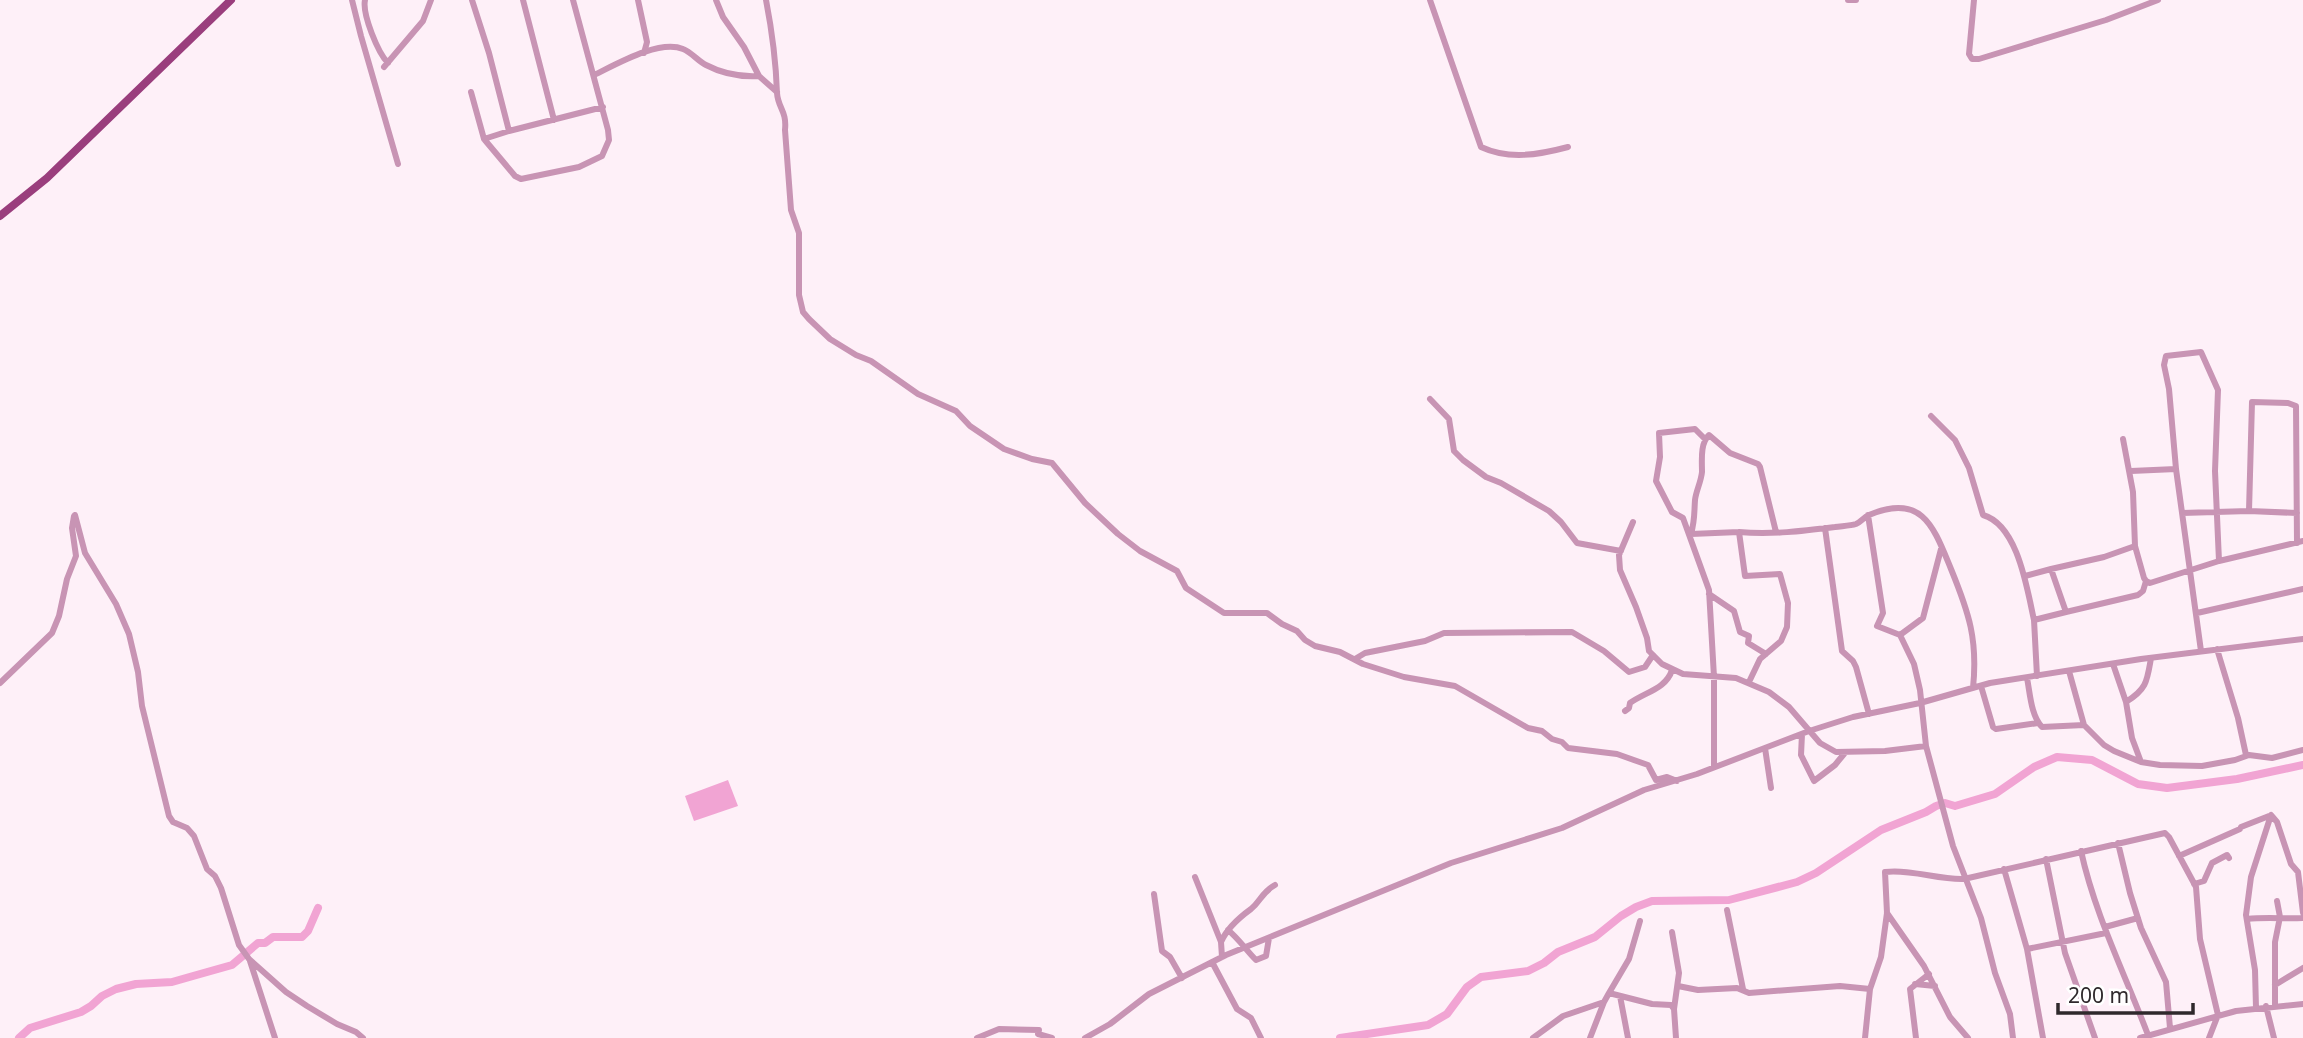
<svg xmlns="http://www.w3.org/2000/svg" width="2303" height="1038" font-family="'Noto Sans',sans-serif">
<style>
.water{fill:#f1a4d3}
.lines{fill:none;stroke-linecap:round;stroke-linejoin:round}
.river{stroke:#f1a4d3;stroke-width:8}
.minor{stroke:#c894b4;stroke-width:6}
.major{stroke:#9a3e7d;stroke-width:8}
</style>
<rect width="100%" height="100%" fill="#fef0f8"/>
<!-- water -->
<path class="water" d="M 728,780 L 738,806 L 694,821 L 685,796 Z"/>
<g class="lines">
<!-- river -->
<path class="river" d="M 19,1038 L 30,1028 L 81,1012 L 91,1006 L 102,996 L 116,989 L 136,984 L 172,982 L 193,976 L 232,965 L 258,943 L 265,943 L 273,937 L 302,937 L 308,931 L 318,908
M 1340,1038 L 1428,1025 L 1447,1014 L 1467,987 L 1481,977 L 1528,971 L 1544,963 L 1558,952 L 1595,937 L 1621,916 L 1636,907 L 1652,901 L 1729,900 L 1797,882 L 1816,873 L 1881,830 L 1926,812 L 1936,806 L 1945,803 L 1955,806 L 1995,794 L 2034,767 L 2057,757 L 2092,760 L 2138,784 L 2167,788 L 2237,779 L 2303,765"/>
<!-- minor -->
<path class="minor" d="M 352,0 L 361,36 L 398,164
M 365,0 C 362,14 378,53 388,63
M 472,0 L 489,53 L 509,131 L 484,139
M 523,0 L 554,120
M 638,0 L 647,42 L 644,53
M 716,0 L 723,17 L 744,47 L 759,76 L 777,92
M 766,0 C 772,31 776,62 777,93 C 778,108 787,111 785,130 L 791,210 L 799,233 L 799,295 L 803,312 L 809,319 L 830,339 L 856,355 L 871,361 L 918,394 L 956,411 L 970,426 L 1004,449 L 1032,459 L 1052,463 L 1085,503 L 1118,534 L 1140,551 L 1177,571 L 1186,588 L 1224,613 L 1267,613 L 1282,624 L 1297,631 L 1305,640 L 1315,646 L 1340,652 L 1363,664 L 1404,677 L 1455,686 L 1528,728 L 1542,731 L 1552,739 L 1562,742 L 1568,748 L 1617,754 L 1648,765 L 1656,780 L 1667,777 L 1677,781
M 1430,0 L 1481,147 C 1509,160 1538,155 1568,147
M 1848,0 L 1856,0
M 1974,0 L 1969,54 L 1972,59 L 1979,59 L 2106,20 L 2158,0
M 384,67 L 423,21 L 431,0
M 594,75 C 615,65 659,39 683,49 C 691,52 698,61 706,65 C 723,74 741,77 759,76
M 471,92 L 484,139 L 515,176 L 521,179 L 579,167 L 602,156 L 609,140 L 608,130 L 573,0
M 509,131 L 603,107
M 1430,399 L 1449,419 L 1454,451 L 1463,460 L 1486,477 L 1501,483 L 1549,511 L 1561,522 L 1577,543 L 1621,551
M 1931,416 L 1955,440 L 1969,468 L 1983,515 C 2018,525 2027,589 2034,620
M 1705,439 L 1695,429 L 1659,433 L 1660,457 L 1656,481 L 1672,512 L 1683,518 L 1709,590 L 1714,677 L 1714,767
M 2131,471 L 2176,469
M 2182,513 L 2249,511
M 2297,513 L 2249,511 L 2252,402 L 2288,403 L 2296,406 L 2297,543
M 75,515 L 85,553 L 116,604 L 129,634 L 138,672 L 142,706 L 169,816 L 173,822 L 187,828 L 194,836 L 207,869 L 215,876 L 221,888 L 239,945 L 249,959 L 286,992 L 307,1006 L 337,1024 L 356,1032 L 363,1038
M 1868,515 L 1883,613 L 1877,626 L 1900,635 L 1914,664 L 1920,690 L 1926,746 L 1953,846 L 1981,918 L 1995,973 L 2010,1014 L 2013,1038
M 1633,522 L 1619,555 L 1620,570 L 1636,607 L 1647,638 L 1649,651 L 1662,664 L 1683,674 L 1736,678 L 1769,692 L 1789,707 L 1820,743 L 1836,752 L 1885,751 L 1926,746
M 1825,528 L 1842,651 L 1853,661 L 1856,667 L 1869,714
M 1739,532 C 1771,535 1803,531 1835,527 C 1841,526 1850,526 1856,524 C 1861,522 1864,517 1869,515 C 1923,492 1934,528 1951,569 C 1969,613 1978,640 1973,688
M 2135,546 L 2144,578 L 2146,581 L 2150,583 L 2219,561 L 2303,541
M 2025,576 L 2051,569
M 1709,594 L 1734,611 L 1740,632 L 1749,636 L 1748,643 L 1766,654
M 2066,612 L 2138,595 L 2143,591 L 2146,581
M 2197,613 L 2303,589
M 1900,635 L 1923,618 L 1941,549
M 2217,649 L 2238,718 L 2246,755
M 2201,651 L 2176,469 L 2169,389 L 2164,365 L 2166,356 L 2201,352 L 2218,390 L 2215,471 L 2219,561
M 1355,659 L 1365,653 L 1425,641 L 1444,633 L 1572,632 L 1604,651 L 1629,672 L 1645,667 L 1653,655
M 2113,664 L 2126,702 L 2132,738 L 2141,762
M 2069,671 L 2084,725
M 2037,676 L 2034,620 L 2066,612 L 2051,569 L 2104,557 L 2135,546 L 2133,492 L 2123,439
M 2027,678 C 2030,693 2031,716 2042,727 L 2084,725 L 2104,745 L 2114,751 L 2141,762 L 2160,765 L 2202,766 L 2235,760 L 2249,755 L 2272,758 L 2303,750
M 1749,682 L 1760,659 L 1781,641 L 1787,627 L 1788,603 L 1780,574 L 1745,576 L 1739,532 L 1691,534 C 1695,520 1694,514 1695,500 C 1696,491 1701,482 1702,472 C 1702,461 1700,443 1709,435 L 1730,453 L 1758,464 L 1760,467 L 1776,532
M 0,683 L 52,633 L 59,616 L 67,579 L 76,556 L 72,528 L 74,516
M 1981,686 L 1993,727 L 1996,729 L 2038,723
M 2126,702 C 2147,689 2147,681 2151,658
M 1625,711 L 1629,708 L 1630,703 C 1645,692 1666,689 1672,670
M 1802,734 L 1801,755 L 1814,781 L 1835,765 L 1844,754
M 1765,748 L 1771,788
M 2271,815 L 2277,822 L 2291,864 L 2298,872 L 2303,913
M 2118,843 L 2130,893 L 2141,928 L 2166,982 L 2170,1028
M 2081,851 C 2095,915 2125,974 2148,1035
M 2179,856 L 2240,829 L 2241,827 L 2269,816
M 2046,859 L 2065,953 L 2095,1038
M 2004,869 L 2027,949 L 2043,1038
M 1195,877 L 1221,942 L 1222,957
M 2194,884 L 2204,881 L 2212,863 L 2227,855 L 2229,858
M 1154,894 L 1162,951 L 1170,957 L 1182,978
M 1727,910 L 1743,989
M 1887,913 L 1924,966 L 1950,1017 L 1968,1038
M 2247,919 C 2266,917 2284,919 2303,918
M 2105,927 L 2138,918
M 1228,930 C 1239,939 1246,950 1256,960 L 1266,956 L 1269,938
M 1672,932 L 1679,973 L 1674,1009
M 1221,942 C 1227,928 1240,917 1251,909 C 1261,901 1261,893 1275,885
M 2027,949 L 2106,933
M 250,961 L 275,1038
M 1212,962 L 1237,1009 L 1251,1018 L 1261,1038
M 1915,984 L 1935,986
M 2275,985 L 2303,968
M 1678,986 L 1698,990 L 1737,988 L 1749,993 L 1840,986 L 1870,989
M 1609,993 L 1629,959 L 1640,921
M 1620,996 L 1628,1038
M 2266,1006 L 2274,1038
M 2275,1006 L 2275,942 L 2280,917 L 2277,901
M 2256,1008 L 2255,970 L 2246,915 L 2251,877 L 2271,815
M 977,1038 L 999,1029 L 1039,1030 L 1038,1034 L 1052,1038
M 1085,1038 L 1110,1024 L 1149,994 L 1226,955 L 1451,863 L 1562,828 L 1644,790 L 1697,774 L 1809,731 L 1853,717 L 1920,703 L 1990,683 L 2141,659 L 2303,639
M 1533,1038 L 1563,1016 L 1604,1002 L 1609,993 L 1652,1004 L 1671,1005 L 1674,1009 L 1676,1038
M 1590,1038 L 1604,1002
M 1865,1038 L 1870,989 L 1881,957 L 1887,913 L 1885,872 C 1912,869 1938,880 1964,879 L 2165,833 L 2169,837 L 2196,887 L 2200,939 L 2218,1015 L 2209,1038
M 1916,1038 L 1910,989 L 1929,974
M 2140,1038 L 2236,1011 L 2303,1004"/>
<!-- major -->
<path class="major" d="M 0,216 L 47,178 L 231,0"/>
</g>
<!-- scale -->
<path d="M2058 1003v10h135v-10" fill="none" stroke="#2f292c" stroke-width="3.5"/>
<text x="2068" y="1003" font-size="21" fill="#2f292c" stroke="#ffffff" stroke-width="5" paint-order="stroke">200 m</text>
</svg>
